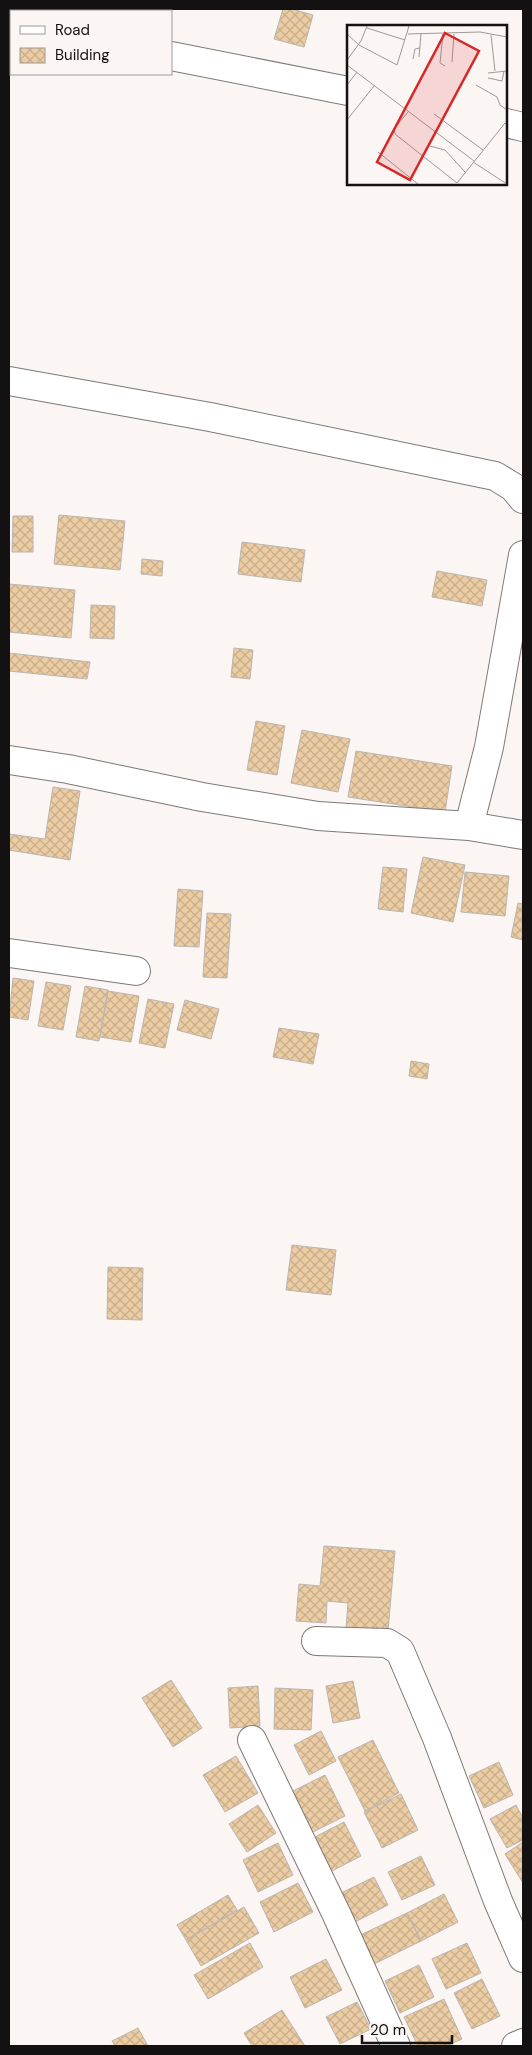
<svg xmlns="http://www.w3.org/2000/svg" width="532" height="2055" font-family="'DM Sans',sans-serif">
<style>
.building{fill:url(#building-cross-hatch);stroke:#bab6b2}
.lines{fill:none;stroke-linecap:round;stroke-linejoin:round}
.street-casing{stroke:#7e7977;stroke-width:30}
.secondary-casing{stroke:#7e7977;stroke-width:30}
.street{stroke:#fff;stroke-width:28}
.secondary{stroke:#fff;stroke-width:28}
.inset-road{fill:none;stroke:#9e9a99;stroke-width:1}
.view{fill:#d62828;fill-opacity:0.15;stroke:#d62828;stroke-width:2.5}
.inset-edge{fill:none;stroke:#131111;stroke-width:2.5}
</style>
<defs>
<pattern id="building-cross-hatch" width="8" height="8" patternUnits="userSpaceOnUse" patternTransform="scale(1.25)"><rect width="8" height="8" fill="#ebcca3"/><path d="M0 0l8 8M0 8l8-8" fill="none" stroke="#c9ae8b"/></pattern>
</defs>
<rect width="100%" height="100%" fill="#fbf5f3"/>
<!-- building -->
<path class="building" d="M 283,9 L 292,9 L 313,15 L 304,47 L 274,39 Z
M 59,515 L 125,521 L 120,570 L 54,564 Z
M 13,516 L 33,516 L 33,552 L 12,552 Z
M 242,542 L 305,550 L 301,582 L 238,574 Z
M 142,559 L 163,561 L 162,576 L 141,574 Z
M 437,571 L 487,580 L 482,606 L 432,597 Z
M 9,584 L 75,590 L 71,638 L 9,632 Z
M 91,605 L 115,606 L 114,639 L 90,638 Z
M 234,648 L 253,650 L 250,679 L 231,677 Z
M 9,653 L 90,662 L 87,679 L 9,671 Z
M 256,721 L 285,726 L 277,775 L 247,770 Z
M 302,730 L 350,739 L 338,792 L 291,783 Z
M 356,751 L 452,766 L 445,812 L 348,797 Z
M 53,787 L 80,791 L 70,860 L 9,850 L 9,834 L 45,839 Z
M 423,857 L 465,865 L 453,922 L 411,913 Z
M 383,867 L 407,869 L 403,912 L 378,909 Z
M 465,872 L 509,876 L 505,916 L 461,912 Z
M 178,889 L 203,891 L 199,947 L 174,946 Z
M 518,903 L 523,904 L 523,940 L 511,937 Z
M 207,913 L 231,914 L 227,978 L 203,977 Z
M 13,978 L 34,981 L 28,1020 L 9,1017 Z
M 46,982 L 71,986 L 63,1030 L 38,1026 Z
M 85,986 L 108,990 L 99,1041 L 76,1037 Z
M 108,991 L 139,996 L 131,1042 L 100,1037 Z
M 148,999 L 174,1004 L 165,1048 L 139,1043 Z
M 185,1000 L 219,1009 L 211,1039 L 177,1030 Z
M 279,1028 L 319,1034 L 313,1064 L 273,1057 Z
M 411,1061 L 429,1064 L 427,1079 L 409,1076 Z
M 292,1245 L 336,1250 L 331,1295 L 286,1290 Z
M 108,1267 L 143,1268 L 142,1320 L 107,1319 Z
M 324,1546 L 395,1551 L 388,1631 L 346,1628 L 348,1603 L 327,1601 L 326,1623 L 296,1621 L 299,1584 L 320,1586 Z
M 171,1680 L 202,1728 L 173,1747 L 142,1698 Z
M 353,1681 L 360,1718 L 333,1723 L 326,1686 Z
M 258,1686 L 260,1726 L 230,1728 L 228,1688 Z
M 275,1688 L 313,1690 L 311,1730 L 274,1729 Z
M 321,1731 L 336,1761 L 309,1775 L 294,1745 Z
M 373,1740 L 399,1793 L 365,1811 L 338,1757 Z
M 236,1756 L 258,1793 L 225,1812 L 203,1775 Z
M 499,1762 L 513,1795 L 484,1808 L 469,1776 Z
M 325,1775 L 345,1816 L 307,1835 L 287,1794 Z
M 401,1794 L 418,1830 L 382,1848 L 364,1812 Z
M 258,1805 L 276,1833 L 247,1852 L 229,1824 Z
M 516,1805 L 523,1818 L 523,1840 L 507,1848 L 490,1819 Z
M 344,1822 L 361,1856 L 326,1874 L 309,1840 Z
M 523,1842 L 523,1883 L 505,1854 Z
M 278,1843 L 293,1875 L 258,1892 L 243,1860 Z
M 421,1856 L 435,1885 L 402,1900 L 388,1872 Z
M 374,1877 L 388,1905 L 353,1923 L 339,1894 Z
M 298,1883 L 313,1912 L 274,1932 L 260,1902 Z
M 444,1894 L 458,1922 L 421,1941 L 407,1913 Z
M 228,1895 L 237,1910 L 186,1940 L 177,1925 Z
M 244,1907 L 259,1933 L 201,1966 L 186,1940 Z
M 407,1913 L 421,1941 L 370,1966 L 356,1937 Z
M 250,1943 L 263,1967 L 208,1999 L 194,1975 Z
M 467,1943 L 481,1973 L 446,1989 L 432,1959 Z
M 326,1959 L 342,1990 L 305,2008 L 290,1977 Z
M 419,1965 L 434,1997 L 400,2013 L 385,1981 Z
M 482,1979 L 500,2016 L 472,2029 L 454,1993 Z
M 444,1999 L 462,2039 L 446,2046 L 418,2046 L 404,2017 Z
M 357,2002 L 371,2029 L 340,2044 L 326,2017 Z
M 282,2010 L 305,2046 L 252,2046 L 244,2033 Z
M 138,2028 L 148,2046 L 115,2046 L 112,2041 Z"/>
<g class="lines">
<defs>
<path id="street" d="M 9,26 L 11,27
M 171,56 L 348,91
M 506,123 L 523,127
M 9,381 L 210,417 L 495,476 L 513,487 L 523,499
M 9,760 L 68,769 L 202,797 L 318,816 L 469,826 L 523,835
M 469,826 L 489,747 L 523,555
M 9,953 L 136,971
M 316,1641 L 387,1643 L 400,1651 L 437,1738 L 498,1901 L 523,1958
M 252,1740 L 336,1913 L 396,2046"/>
<path id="secondary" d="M 516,2046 L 523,2043"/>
</defs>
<!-- street casing -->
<use href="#street" class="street-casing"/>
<!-- secondary casing -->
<use href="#secondary" class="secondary-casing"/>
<!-- street -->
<use href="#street" class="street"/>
<!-- secondary -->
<use href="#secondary" class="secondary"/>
</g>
<!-- overview -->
<g transform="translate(347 25)">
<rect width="160" height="160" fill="#fbf5f3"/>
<path class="inset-road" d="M 20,3 L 58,15M 0,9 L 12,20 L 50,40 L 62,1M 61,9 L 133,7 L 160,12M 96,9 L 93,38 L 98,41M 144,10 L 148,46M 72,32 L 74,9M 66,34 L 68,24 L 73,23M 0,35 L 14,16 L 20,1M 105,37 L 107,9M 0,40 L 127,136M 141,48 L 160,46M 141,53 L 155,56 L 157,46M 0,60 L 10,47M 129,60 L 150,72 L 153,80 L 160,85M 61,87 L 47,104 L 48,109 L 110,158M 87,89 L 136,125M 0,95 L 27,61M 83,121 L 98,125 L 118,147M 31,127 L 71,159M 126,137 L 160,159M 110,158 L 158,98 L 160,100"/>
<path class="view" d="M 98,8 L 132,26 L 63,155 L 30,137 Z"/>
<rect width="160" height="160" class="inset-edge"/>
</g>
<!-- border -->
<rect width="532" height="2055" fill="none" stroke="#131111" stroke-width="20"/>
<!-- legend -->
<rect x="10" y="10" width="162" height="65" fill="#fbf5f3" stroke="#9e9a99"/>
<rect x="20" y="26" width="25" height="8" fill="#ffffff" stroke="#9e9a99"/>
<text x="55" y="35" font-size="15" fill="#131111">Road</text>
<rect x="20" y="48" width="25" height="15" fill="url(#building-cross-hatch)" stroke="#9e9a99"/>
<text x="55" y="60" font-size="15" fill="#131111">Building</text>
<!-- scale -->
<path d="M362 2035v8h90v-8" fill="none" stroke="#131111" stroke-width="2.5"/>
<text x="370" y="2035" font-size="15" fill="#131111" stroke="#fbf5f3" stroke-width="4" paint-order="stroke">20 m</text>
</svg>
